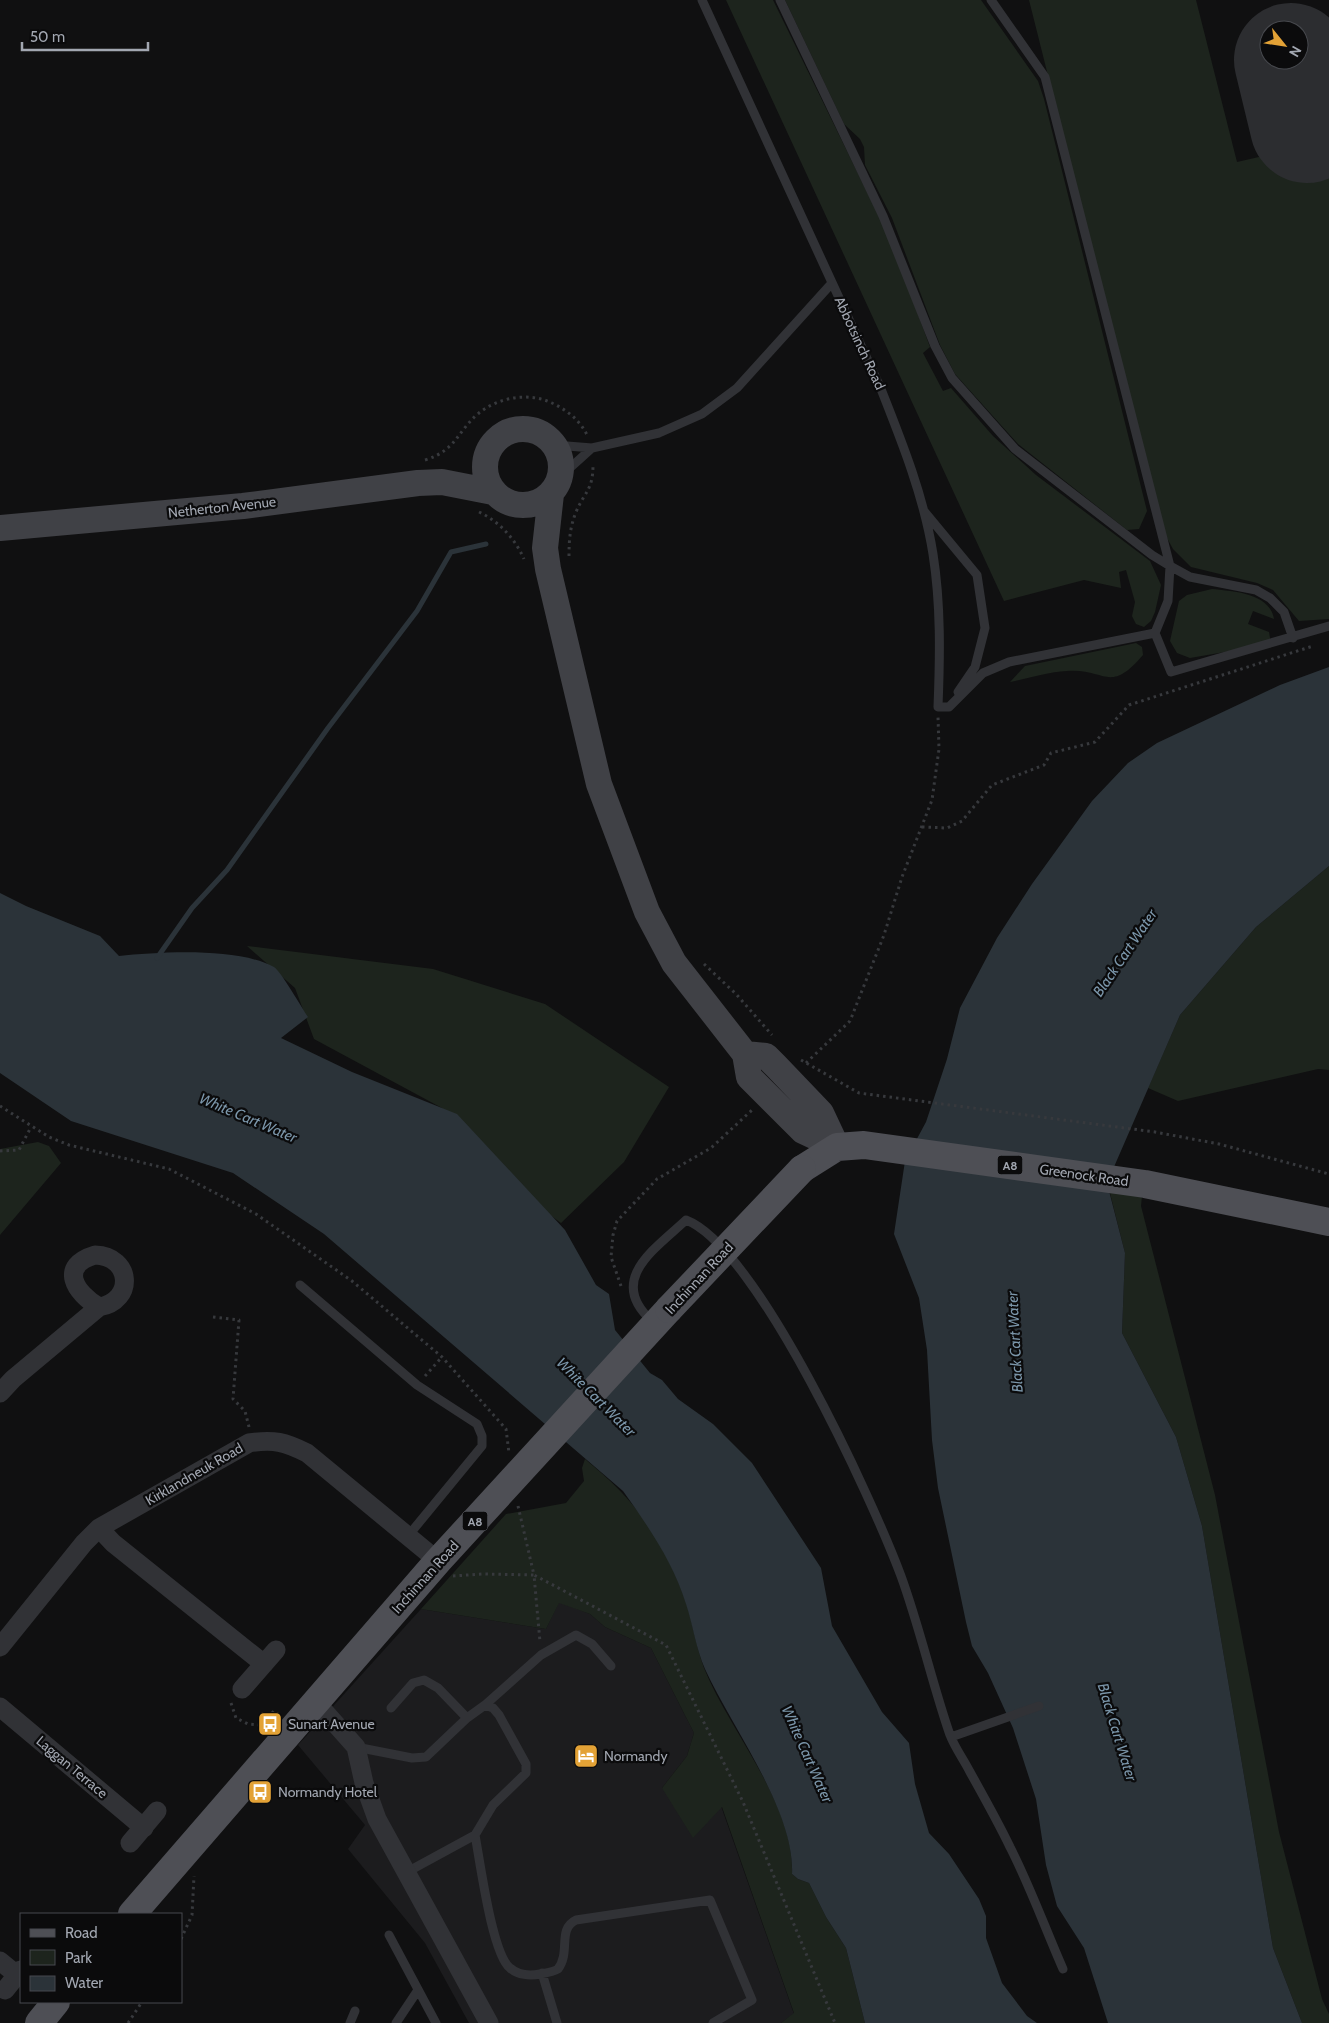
<svg xmlns="http://www.w3.org/2000/svg" width="1329" height="2023" font-family="Cabin,sans-serif">
<style>
.built{fill:#1c1c1e}
.green{fill:#1d241d}
.water{fill:#2b3339}
.lines{fill:none;stroke-linecap:round;stroke-linejoin:round}
.stream{stroke:#2b3339;stroke-width:5}
.runway{stroke:#2c2d30;stroke-width:114}
.path{stroke:#37393d;stroke-width:3;stroke-dasharray:2.5 4;stroke-linecap:butt}
.lane{stroke:#313236;stroke-width:9}
.street{stroke:#313236;stroke-width:19}
.secondary{stroke:#404146;stroke-width:26}
.primary{stroke:#4e4f55;stroke-width:28}
.primary-bridge{stroke:#4e4f55;stroke-width:28}
.labels{text-anchor:middle;dominant-baseline:central;stroke-width:4.5;stroke-linejoin:round;paint-order:stroke}
.shield{fill:#0b0b0c;stroke:#757880;stroke-width:1}
.shield-label{font-size:12px;font-weight:bold;fill:#a2a7b1}
.street-label{font-size:14px;fill:#a2a7b1;stroke:#0b0b0c}
.poi-label{font-size:14px;fill:#a2a7b1;stroke:#0b0b0c;text-anchor:start}
.water-label{font-size:15px;font-style:italic;fill:#7b96aa;stroke:#0b0b0c}
</style>
<rect width="100%" height="100%" fill="#101011"/>
<!-- built -->
<path class="built" d="M 559,1602 L 590,1614 L 605,1627 L 651,1648 L 694,1733 L 687,1756 L 662,1788 L 721,1806 L 794,2014 L 781,2023 L 469,2023 L 425,1943 L 348,1849 L 365,1825 L 298,1745 L 421,1609 L 546,1629 Z"/>
<!-- green -->
<path class="green" d="M 726,0 L 773,0 L 891,241 L 930,347 L 923,353 L 943,391 L 951,388 L 993,436 L 1036,475 L 1150,561 L 1161,585 L 1155,612 L 1151,621 L 1144,627 L 1136,624 L 1132,616 L 1135,602 L 1126,570 L 1119,572 L 1121,588 L 1084,580 L 1004,601 Z
M 785,0 L 981,0 L 1038,81 L 1044,99 L 1147,511 L 1139,529 L 1127,530 L 1018,444 L 955,374 L 940,345 L 892,218 L 865,165 L 864,147 L 860,139 L 844,124 Z
M 1029,0 L 1196,0 L 1237,162 L 1329,141 L 1329,619 L 1299,621 L 1273,590 L 1257,583 L 1191,567 L 1173,549 L 1162,529 Z
M 1212,589 C 1232,591 1270,593 1274,619 L 1253,611 L 1248,624 L 1269,632 L 1271,644 L 1190,658 L 1177,653 L 1170,641 L 1179,601 L 1187,595 Z
M 1136,643 L 1142,647 L 1143,655 C 1109,695 1106,668 1067,671 C 1048,672 1029,678 1010,682 L 1025,666 Z
M 1329,866 L 1329,1070 L 1318,1069 L 1178,1101 L 1148,1088 L 1180,1015 L 1256,927 Z
M 247,946 L 433,969 L 545,1004 L 669,1087 L 624,1162 L 561,1223 L 534,1203 L 442,1108 L 314,1039 L 295,988 Z
M 38,1142 L 49,1146 L 61,1163 L 0,1235 L 0,1149 Z
M 1109,1189 L 1142,1196 L 1141,1206 L 1215,1495 L 1279,1832 L 1322,1999 L 1329,2014 L 1329,2023 L 1302,2023 L 1273,1948 L 1202,1526 L 1176,1437 L 1122,1333 L 1125,1253 Z
M 585,1459 C 610,1480 631,1499 649,1527 C 664,1550 677,1576 686,1602 C 693,1624 696,1646 704,1668 C 729,1731 795,1804 792,1874 L 798,1879 L 809,1883 L 826,1917 L 846,1948 L 865,2023 L 781,2023 L 794,2013 L 722,1807 L 693,1838 L 662,1788 L 687,1756 L 694,1733 L 651,1648 L 605,1627 L 590,1614 L 559,1603 L 546,1629 L 421,1609 L 506,1514 L 566,1503 L 584,1481 L 582,1468 Z"/>
<!-- water -->
<path class="water" d="M 1329,667 L 1329,866 L 1256,927 L 1180,1015 L 1107,1183 L 1125,1253 L 1122,1333 L 1176,1437 L 1202,1526 L 1273,1948 L 1302,2023 L 1108,2023 L 1084,1948 L 1057,1906 L 1046,1865 L 1036,1799 L 1013,1728 L 988,1673 L 972,1646 L 966,1622 L 938,1488 L 932,1440 L 927,1350 L 919,1298 L 894,1234 L 905,1161 L 926,1122 L 947,1059 L 960,1008 L 997,938 L 1032,884 L 1092,801 L 1128,763 L 1157,743 L 1280,685 Z
M 0,893 L 26,906 L 100,936 L 119,956 C 160,952 237,947 274,967 C 280,970 302,1008 308,1017 L 281,1038 L 352,1072 L 457,1114 L 565,1230 L 596,1285 L 609,1294 L 615,1330 L 650,1373 L 662,1380 L 678,1399 L 713,1424 L 752,1463 L 821,1568 L 832,1626 L 882,1712 L 909,1743 L 915,1784 L 929,1833 L 949,1854 L 979,1899 L 986,1916 L 986,1938 L 1002,1983 L 1027,2016 L 1037,2023 L 865,2023 L 846,1948 L 826,1917 L 809,1883 L 798,1879 L 792,1874 C 795,1811 732,1728 705,1669 C 696,1649 693,1625 686,1604 C 673,1562 648,1526 623,1491 L 324,1234 L 233,1173 L 71,1121 L 0,1073 Z"/>
<g class="lines">
<!-- stream -->
<path class="stream" d="M 157,958 L 192,908 L 227,870 L 328,728 L 417,611 L 451,552 L 486,544"/>
<!-- runway -->
<path class="runway" d="M 1291,60 L 1307,126"/>
<!-- path -->
<path class="path" d="M 425,460 C 457,450 457,431 479,413 C 499,397 529,392 552,403 C 567,410 581,421 588,437
M 479,512 C 500,522 515,539 524,559
M 569,556 C 569,540 570,527 576,512 C 585,491 593,490 593,465
M 922,827 L 947,828 L 962,821 L 992,785 L 1044,765 L 1051,753 L 1095,742 L 1129,705 L 1313,646
M 704,964 L 736,994 L 772,1035
M 801,1060 L 859,1093 L 1155,1132 L 1219,1144 L 1329,1174
M 806,1063 L 850,1021 L 884,935 L 902,877 L 932,800 L 939,749 L 938,717
M 0,1106 L 49,1137 L 69,1145 L 169,1169 L 256,1214 L 352,1281 L 442,1357 L 506,1429 L 509,1453
M 0,1151 L 19,1150 L 31,1127
M 621,1286 L 611,1257 L 613,1235 L 617,1221 L 657,1179 L 711,1148 L 752,1110
M 213,1317 L 239,1320 L 233,1399 L 245,1411 L 249,1427
M 425,1376 L 442,1357
M 518,1506 L 534,1575 L 666,1645 L 743,1802 L 835,2023
M 453,1576 L 482,1574 L 534,1575 L 540,1642
M 231,1703 L 236,1718 L 248,1724 L 261,1725 L 274,1711 L 278,1715
M 181,1939 L 192,1915 L 194,1876
M 128,2023 L 142,2002"/>
<!-- lane -->
<path class="lane" d="M 702,0 L 881,389 C 902,442 924,497 933,554 C 941,605 940,656 938,707 L 949,707 L 983,673 L 1009,662 L 1155,633 L 1168,601 L 1170,566 L 1152,555 L 1015,449 L 952,378 L 935,346 L 883,216 L 780,0
M 991,0 L 1045,77 L 1170,566 L 1190,577 L 1256,590 L 1270,598 L 1284,612 L 1293,638
M 555,445 L 592,448 L 659,433 L 702,414 L 737,388 L 832,283
M 561,476 L 592,448
M 924,511 L 977,575 L 985,628 L 975,667 L 958,692
M 1155,633 L 1171,672 L 1329,626
M 300,1285 L 417,1385 L 477,1424 L 482,1436 L 482,1446 L 408,1536
M 652,1321 C 606,1280 655,1249 686,1220 C 757,1247 873,1501 901,1576 C 920,1628 932,1683 950,1735 C 955,1748 964,1760 970,1772 C 984,1797 998,1822 1010,1847 C 1030,1886 1045,1928 1063,1969
M 485,1705 L 541,1655 L 576,1635 L 592,1644 L 611,1666
M 391,1708 L 413,1683 L 424,1680 L 438,1688 L 467,1718
M 951,1737 L 1039,1706
M 356,1747 L 412,1758 L 426,1757 L 467,1718 L 485,1705 L 493,1708 L 499,1715 L 526,1764 L 526,1773 L 493,1805 L 475,1835 L 407,1872
M 475,1835 C 480,1861 492,1954 510,1968 C 518,1975 530,1976 540,1974 C 546,1973 553,1972 558,1969 C 571,1952 557,1929 576,1920 L 710,1900 L 752,2000 L 713,2023
M 389,1935 L 436,2023
M 542,1973 L 557,2023
M 350,2023 L 355,2011
M 396,2023 L 418,1990"/>
<!-- street -->
<path class="street" d="M 95,1255 C 132,1256 135,1301 99,1307 C 75,1293 58,1266 95,1255 Z
M 0,1393 L 13,1379 L 99,1307
M 99,1528 L 113,1543 L 264,1664
M 0,1647 L 84,1543 L 99,1528 L 249,1443 C 274,1439 285,1442 307,1453 L 438,1561
M 242,1689 L 276,1650
M 316,1702 L 356,1747 L 364,1783 L 377,1819 L 489,2023
M 0,1707 L 144,1828
M 130,1843 L 157,1811
M 0,1961 L 17,1975
M 5,1990 L 21,1970"/>
<!-- secondary -->
<path class="secondary" d="M485 467a38 38 0 1 1 76 0a38 38 0 1 1-76 0Z
M 551,494 L 545,548 L 548,569 L 599,784 L 647,912 L 674,963 L 745,1054 L 749,1077 L 803,1131 L 837,1147
M 0,528 L 243,506 L 418,483 L 442,482 L 493,492
M 745,1054 L 766,1056 L 776,1066 L 821,1113 L 837,1147"/>
<!-- primary -->
<path class="primary" d="M 802,1169 L 837,1147 L 864,1145 L 1145,1184 L 1329,1222
M 132,1914 L 438,1561 L 669,1309
M 39,2023 L 56,2002"/>
<!-- primary-bridge -->
<path class="primary-bridge" d="M 669,1309 L 802,1169"/>
</g>
<!-- icons -->
<defs>
<symbol id="bus-square" viewBox="-11 -11 22 22"><rect x="-9" y="-9" width="18" height="18" rx="4" fill="#e3a236" stroke="#0b0b0c"/><path d="M-5-6H5V4H4V6H2V4H-2V6H-4V4H-5ZM-3.5-4V0h7V-4ZM-3.5 1.2v1.5H-2V1.2ZM2 1.2v1.5H3.5V1.2Z" fill="#fff"/></symbol>
<symbol id="hotel-square" viewBox="-11 -11 22 22"><rect x="-9" y="-9" width="18" height="18" rx="4" fill="#e3a236" stroke="#0b0b0c"/><path d="M-6-4.5h1.5V1H6V5H4.5V3h-9V5H-6ZM-4 0a1.8 1.8 0 1 1 3.6 0ZM.5 0V-2.5h3Q6-2.5 6 0Z" fill="#fff"/></symbol>
</defs>
<g fill-rule="evenodd">
<use href="#bus-square" x="256" y="1710" width="28" height="28"/>
<use href="#hotel-square" x="572" y="1742" width="28" height="28"/>
<use href="#bus-square" x="246" y="1778" width="28" height="28"/>
</g>
<g class="labels">
<!-- shield labels -->
<g class="shield">
<rect x="997.5" y="1155.5" width="25" height="19" rx="4"/>
<rect x="462.5" y="1511.5" width="25" height="19" rx="4"/>
</g>
<g class="shield-label">
<text x="1010" y="1165">A8</text>
<text x="475" y="1521">A8</text>
</g>
<!-- street labels -->
<g class="street-label">
<text transform="translate(860 343) rotate(65)">Abbotsinch Road</text>
<text transform="translate(222 507) rotate(-6)">Netherton Avenue</text>
<text transform="translate(1084 1175) rotate(8)">Greenock Road</text>
<text transform="translate(699 1278) rotate(-47)">Inchinnan Road</text>
<text transform="translate(194 1474) rotate(-30)">Kirklandneuk Road</text>
<text transform="translate(425 1577) rotate(-48)">Inchinnan Road</text>
<text transform="translate(72 1767) rotate(40)">Laggan Terrace</text>
</g>
<!-- poi labels -->
<g class="poi-label">
<text x="288" y="1724">Sunart Avenue</text>
<text x="604" y="1756">Normandy</text>
<text x="278" y="1792">Normandy Hotel</text>
</g>
<!-- water labels -->
<g class="water-label">
<text transform="translate(1125 953) rotate(-56)">Black Cart Water</text>
<text transform="translate(248 1118) rotate(23)">White Cart Water</text>
<text transform="translate(1015 1342) rotate(-93)">Black Cart Water</text>
<text transform="translate(596 1397) rotate(45)">White Cart Water</text>
<text transform="translate(1117 1732) rotate(73)">Black Cart Water</text>
<text transform="translate(807 1754) rotate(66)">White Cart Water</text>
</g>
</g>
<!-- legend -->
<rect x="20" y="1913" width="162" height="90" fill="#0b0b0c" stroke="#47494e"/>
<rect x="30" y="1929" width="25" height="8" fill="#4e4f55" stroke="#47494e"/>
<text x="65" y="1938" font-size="15" fill="#a2a7b1">Road</text>
<rect x="30" y="1950" width="25" height="15" fill="#1d241d" stroke="#47494e"/>
<text x="65" y="1963" font-size="15" fill="#a2a7b1">Park</text>
<rect x="30" y="1976" width="25" height="15" fill="#2b3339" stroke="#47494e"/>
<text x="65" y="1988" font-size="15" fill="#a2a7b1">Water</text>
<!-- north arrow -->
<g transform="translate(1284 45) rotate(120)"><circle r="24" fill="#0b0b0c" stroke="#47494e"/>
<path d="M0-4L9 19L0 12L-9 19Z" fill="#e3a236"/>
<text y="-8" font-size="14" font-weight="bold" text-anchor="middle" fill="#a2a7b1">N</text>
</g>
<!-- scale -->
<path d="M22 42v8h126v-8" fill="none" stroke="#a2a7b1" stroke-width="2.5"/>
<text x="30" y="42" font-size="15" fill="#a2a7b1" stroke="#0b0b0c" stroke-width="4" paint-order="stroke">50 m</text>
</svg>
